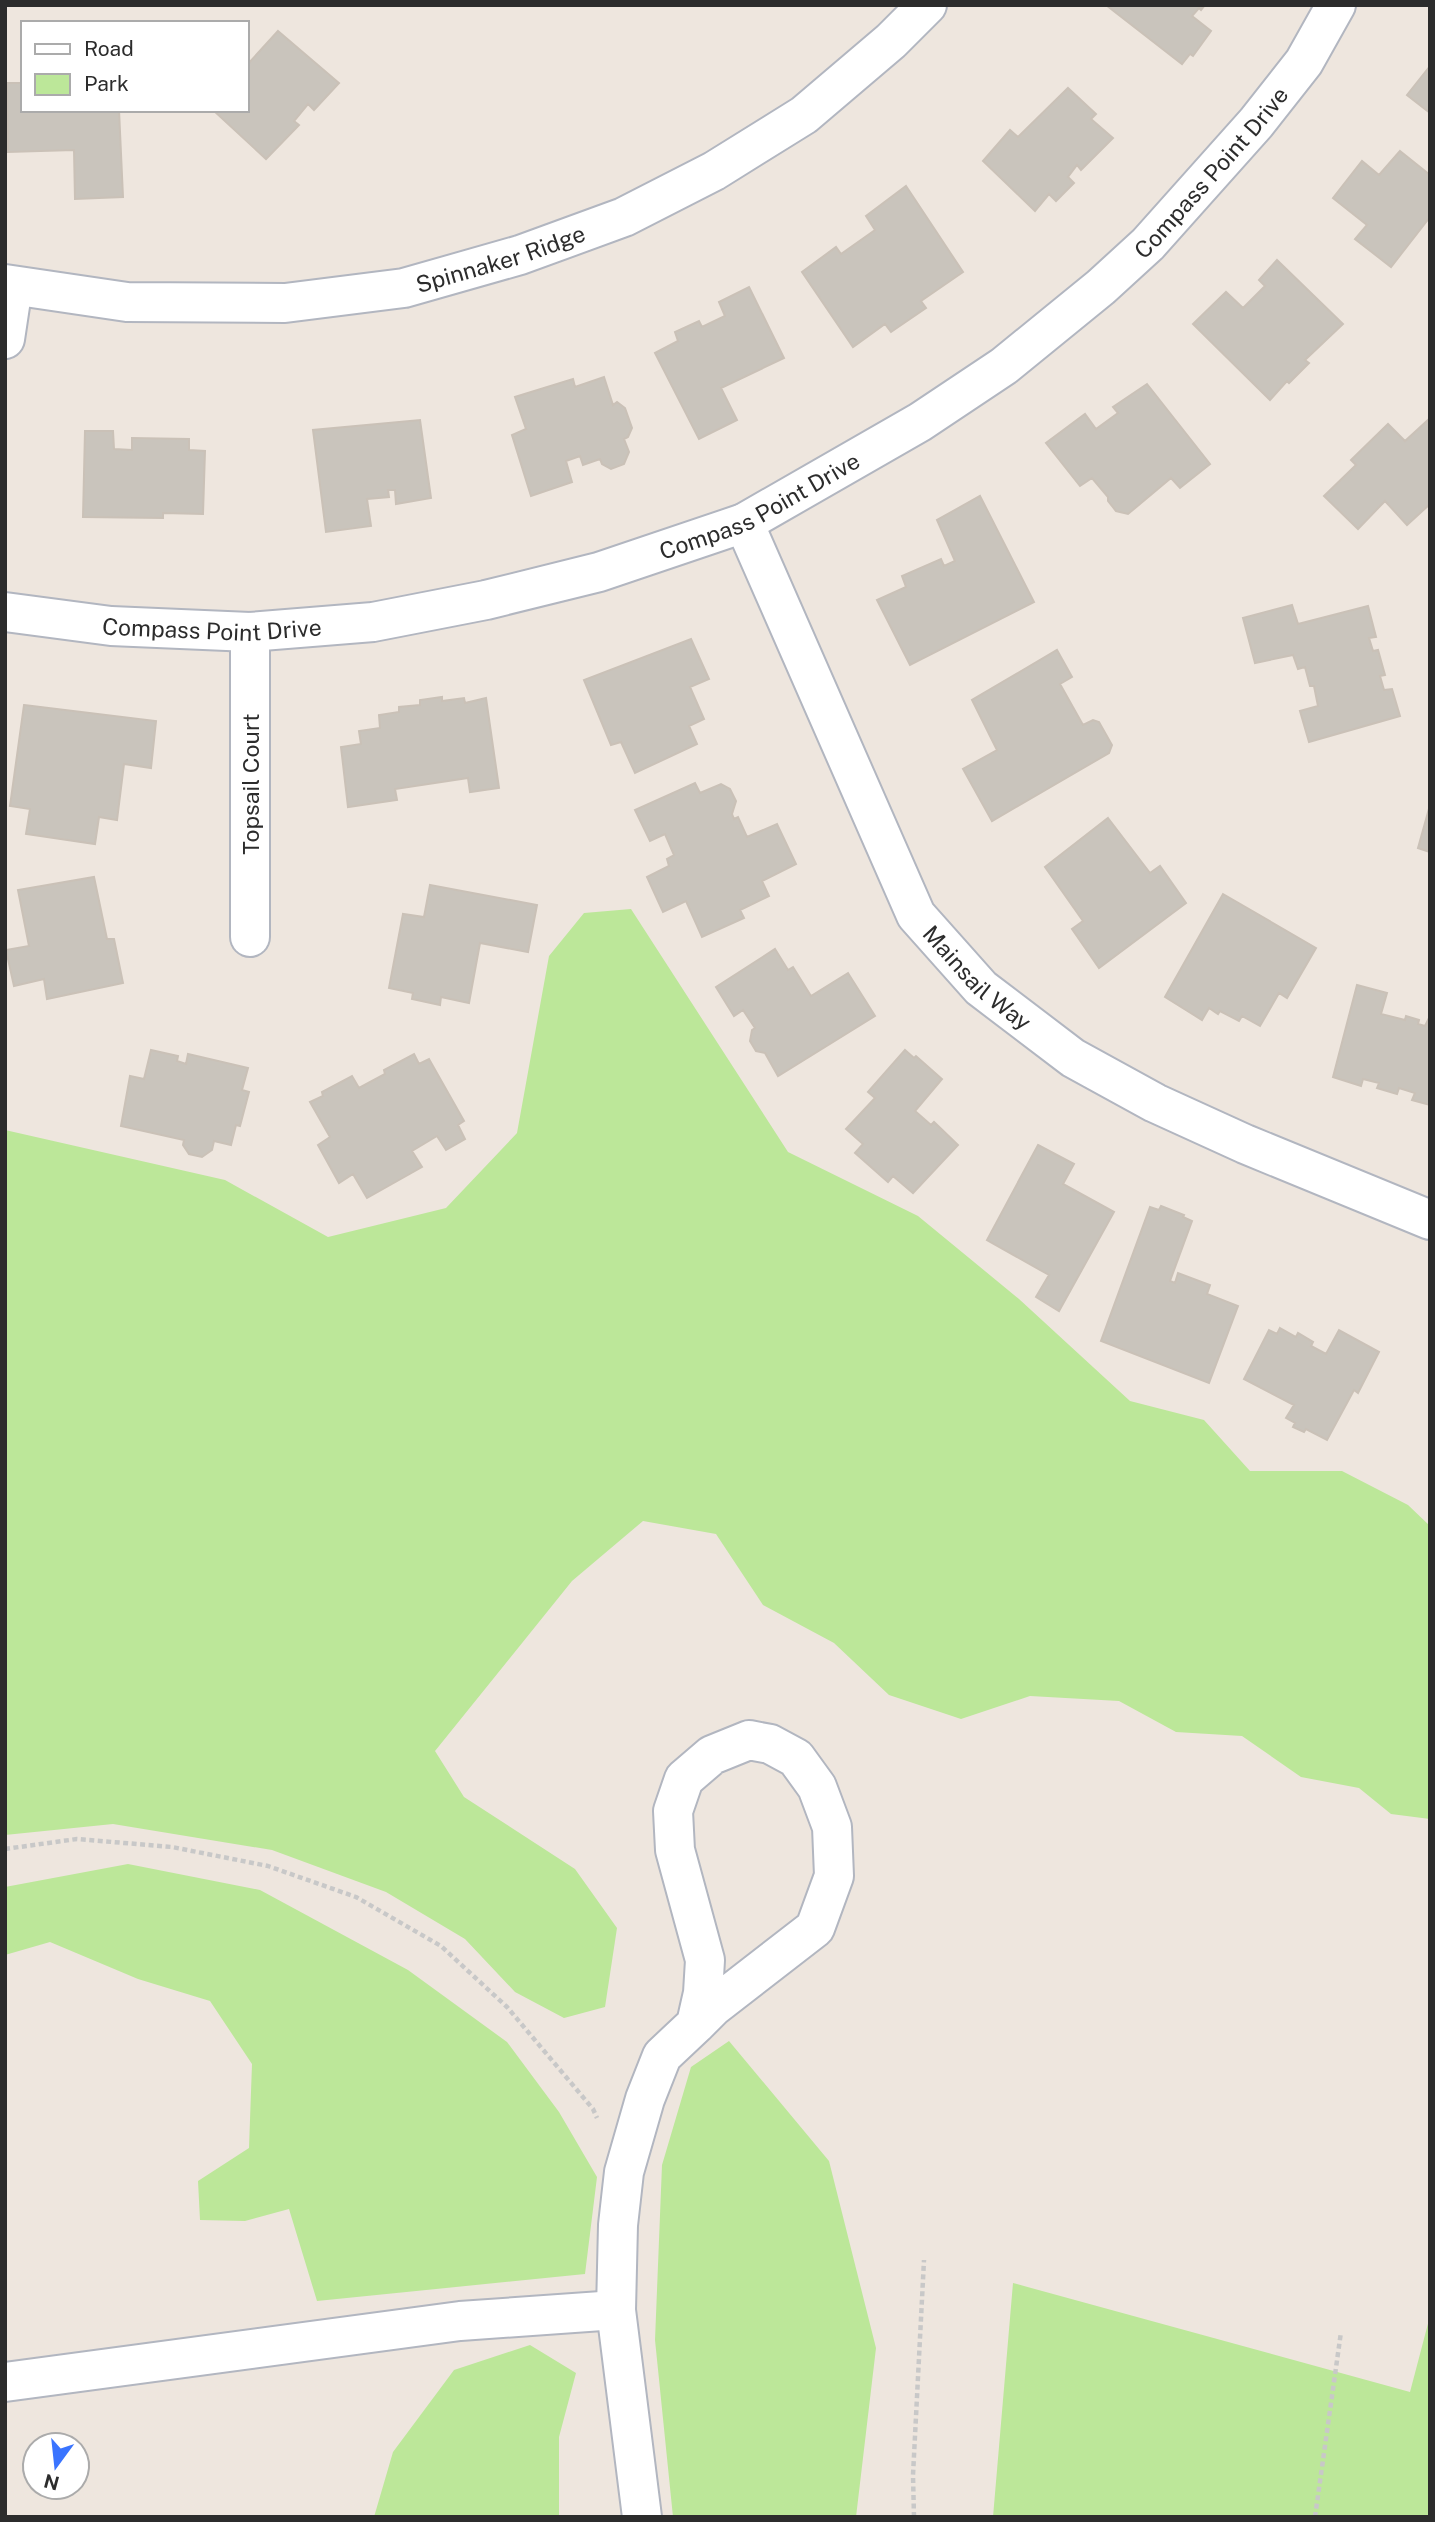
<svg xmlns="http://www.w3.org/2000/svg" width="1435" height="2522" font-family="'Public Sans',sans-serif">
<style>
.green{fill:#bce799}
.building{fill:#c9c4bc;stroke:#cac1b7;stroke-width:2}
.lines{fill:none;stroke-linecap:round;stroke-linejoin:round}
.minor-casing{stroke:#b2b6c0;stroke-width:42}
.path{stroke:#c8c8c8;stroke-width:4.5;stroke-dasharray:5 3.5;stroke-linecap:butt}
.minor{stroke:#fff;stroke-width:38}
.labels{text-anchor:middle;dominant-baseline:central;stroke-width:5;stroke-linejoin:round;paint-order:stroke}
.street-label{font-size:23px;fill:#2c2c2c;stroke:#fff}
</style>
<rect width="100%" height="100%" fill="#eee6de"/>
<!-- green -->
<path class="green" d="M 631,909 L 788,1152 L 918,1216 L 1019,1299 L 1130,1401 L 1204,1420 L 1250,1471 L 1342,1471 L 1408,1505 L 1430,1526 L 1430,1819 L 1391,1814 L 1359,1788 L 1301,1777 L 1242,1736 L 1176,1732 L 1119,1701 L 1030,1696 L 961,1719 L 889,1695 L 834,1643 L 763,1605 L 716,1534 L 643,1521 L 572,1581 L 435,1751 L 464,1797 L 575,1869 L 617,1928 L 605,2007 L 564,2018 L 515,1992 L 465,1939 L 386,1892 L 272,1850 L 113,1824 L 5,1835 L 5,1130 L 225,1180 L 328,1237 L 446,1208 L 517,1133 L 549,956 L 584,913 Z
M 128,1864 L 260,1890 L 408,1970 L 507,2042 L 559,2112 L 597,2177 L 585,2274 L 317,2301 L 289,2209 L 245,2221 L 200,2220 L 198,2181 L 249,2148 L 252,2064 L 210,2001 L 138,1979 L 50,1942 L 5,1955 L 5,1887 Z
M 729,2041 L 829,2161 L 876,2348 L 856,2517 L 673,2517 L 655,2340 L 662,2165 L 691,2067 Z
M 1013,2283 L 1410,2392 L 1430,2316 L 1430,2517 L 993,2517 Z
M 530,2345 L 576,2373 L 559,2437 L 559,2517 L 374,2517 L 393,2452 L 454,2370 Z"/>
<!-- building -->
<path class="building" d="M 1106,5 L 1205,5 L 1201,10 L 1199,8 L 1192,16 L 1211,31 L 1193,56 L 1190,54 L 1182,64 Z
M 278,31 L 339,83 L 314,110 L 308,104 L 294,121 L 299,125 L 266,159 L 213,110 L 247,110 L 247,65 Z
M 1430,66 L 1430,113 L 1407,95 Z
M 7,83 L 23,83 L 23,110 L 119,110 L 123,197 L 75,199 L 74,150 L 8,152 Z
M 1068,88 L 1096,114 L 1091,119 L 1113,138 L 1081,170 L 1077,165 L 1068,177 L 1074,183 L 1056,201 L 1049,194 L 1035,211 L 983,161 L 1010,130 L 1018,137 Z
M 1400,151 L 1430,175 L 1430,217 L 1391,267 L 1355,239 L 1367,225 L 1333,198 L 1362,161 L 1379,175 Z
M 906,186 L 963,272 L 921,301 L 926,308 L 891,332 L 885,324 L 853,347 L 802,272 L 836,247 L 841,254 L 875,230 L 866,216 Z
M 1277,260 L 1343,324 L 1305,360 L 1309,363 L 1289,383 L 1287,381 L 1270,400 L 1193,324 L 1226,292 L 1243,308 L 1265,286 L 1259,280 Z
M 749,287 L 784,358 L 721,388 L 737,420 L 699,439 L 655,353 L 678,341 L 675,332 L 699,321 L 702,327 L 725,316 L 719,302 Z
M 604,377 L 613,405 L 617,402 L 625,408 L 632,428 L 628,437 L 624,439 L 629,452 L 624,464 L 611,469 L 602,464 L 600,459 L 583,465 L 580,456 L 566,461 L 572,482 L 531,496 L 512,435 L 526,429 L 515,397 L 573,379 L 575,387 Z
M 1147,384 L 1210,464 L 1180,488 L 1171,478 L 1128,514 L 1116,511 L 1108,501 L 1108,497 L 1092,478 L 1080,486 L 1046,443 L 1085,414 L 1096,429 L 1118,413 L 1113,407 Z
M 1429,419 L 1430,504 L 1407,525 L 1385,501 L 1358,529 L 1324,496 L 1356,465 L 1351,460 L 1388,424 L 1405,441 Z
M 420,420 L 431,498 L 396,504 L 395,490 L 388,490 L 389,497 L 367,499 L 371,526 L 326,532 L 313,430 Z
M 85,431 L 113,431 L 114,449 L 132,450 L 132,438 L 189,439 L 189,450 L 205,451 L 203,514 L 163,513 L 163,518 L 83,517 Z
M 980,496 L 1034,602 L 910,665 L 877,600 L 906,587 L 902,576 L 941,559 L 944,566 L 955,561 L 937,520 Z
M 1292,605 L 1298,624 L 1368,606 L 1376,637 L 1369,638 L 1373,651 L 1378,650 L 1385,675 L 1380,676 L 1384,690 L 1392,689 L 1400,716 L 1309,742 L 1300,711 L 1318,706 L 1314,686 L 1310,686 L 1305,667 L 1298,669 L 1293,655 L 1255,663 L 1243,618 Z
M 691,639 L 709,679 L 690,687 L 704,719 L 689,726 L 697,744 L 635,773 L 621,742 L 611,745 L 584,680 Z
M 1057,650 L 1072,677 L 1060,684 L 1083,725 L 1093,720 L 1099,722 L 1112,745 L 1109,753 L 992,821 L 963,769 L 997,750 L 972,700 Z
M 442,697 L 442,701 L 464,698 L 465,703 L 486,698 L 499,788 L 470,792 L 468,778 L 395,789 L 397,800 L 348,807 L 341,747 L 361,744 L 359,731 L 380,728 L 379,715 L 399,712 L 399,707 L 420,705 L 420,700 Z
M 24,705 L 156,721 L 151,768 L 124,764 L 117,820 L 99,817 L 95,844 L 26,834 L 30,809 L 10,806 Z
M 695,783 L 700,793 L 721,784 L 730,789 L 736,801 L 732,814 L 734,819 L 738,817 L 747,837 L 777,824 L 796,864 L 762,881 L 769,896 L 740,910 L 744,918 L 702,937 L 686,901 L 663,912 L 647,877 L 669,866 L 667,859 L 674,855 L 665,834 L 650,841 L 635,810 Z
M 1430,805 L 1430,852 L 1418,848 Z
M 1108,818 L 1150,873 L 1160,866 L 1186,903 L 1099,968 L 1072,929 L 1083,921 L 1045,867 Z
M 94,877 L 107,939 L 114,939 L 123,983 L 47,999 L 44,979 L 14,986 L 6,950 L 29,946 L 18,890 Z
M 430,885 L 537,905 L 528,952 L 480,943 L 469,1003 L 441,997 L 440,1005 L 412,999 L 413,993 L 389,988 L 403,914 L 424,917 Z
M 1223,894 L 1316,948 L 1287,998 L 1279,993 L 1260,1026 L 1242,1016 L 1239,1021 L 1220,1011 L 1218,1014 L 1209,1008 L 1202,1020 L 1165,997 Z
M 775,949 L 788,970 L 793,967 L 811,996 L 848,973 L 875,1016 L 778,1076 L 765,1053 L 756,1051 L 750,1041 L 752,1030 L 755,1028 L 743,1010 L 734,1016 L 716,987 Z
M 1357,985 L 1387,993 L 1381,1014 L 1405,1020 L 1406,1016 L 1419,1020 L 1418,1024 L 1425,1026 L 1430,1016 L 1430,1105 L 1412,1100 L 1415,1093 L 1399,1088 L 1397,1094 L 1377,1088 L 1379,1083 L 1363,1079 L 1361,1086 L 1333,1077 Z
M 151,1050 L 178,1056 L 177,1061 L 186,1064 L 188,1054 L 248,1068 L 242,1090 L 249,1092 L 240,1126 L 236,1125 L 231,1145 L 214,1141 L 212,1150 L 202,1157 L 189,1154 L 183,1145 L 184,1140 L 121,1126 L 130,1076 L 144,1079 Z
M 905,1050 L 914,1058 L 916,1056 L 942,1079 L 915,1111 L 931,1125 L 934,1122 L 958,1145 L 913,1193 L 893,1176 L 888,1182 L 855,1153 L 863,1144 L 846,1129 L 875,1098 L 868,1092 Z
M 414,1054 L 419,1064 L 429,1059 L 464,1121 L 458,1125 L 465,1139 L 446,1150 L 437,1136 L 412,1151 L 422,1167 L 367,1198 L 353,1174 L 339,1183 L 318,1145 L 330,1137 L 310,1102 L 323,1096 L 322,1092 L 352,1076 L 359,1088 L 385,1074 L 384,1070 Z
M 1038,1145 L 1074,1164 L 1063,1184 L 1114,1212 L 1059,1311 L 1036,1297 L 1049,1275 L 987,1240 Z
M 1161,1206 L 1184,1215 L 1183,1217 L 1192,1221 L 1170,1281 L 1175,1283 L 1178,1273 L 1210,1285 L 1207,1294 L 1238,1306 L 1209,1383 L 1101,1341 L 1150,1207 L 1159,1210 Z
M 1280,1328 L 1296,1337 L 1298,1333 L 1313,1342 L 1311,1346 L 1326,1354 L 1339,1330 L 1379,1352 L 1358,1393 L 1354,1390 L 1327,1440 L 1306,1429 L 1304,1432 L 1293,1427 L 1295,1423 L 1286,1418 L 1294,1405 L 1244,1379 L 1269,1330 L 1277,1334 Z"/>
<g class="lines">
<defs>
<g id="minor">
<path id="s1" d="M 5,284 L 127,302 L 285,303 L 404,288 L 520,255 L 624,217 L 714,171 L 804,115 L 891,41 L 927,5"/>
<path d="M 5,339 L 13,286"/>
<path id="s2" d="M 744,523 L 916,915 L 981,988 L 1073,1058 L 1155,1103 L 1245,1144 L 1430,1220"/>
<path id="s3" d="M 5,612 L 111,626 L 250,632 L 373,622 L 486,600 L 599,572 L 744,523 L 920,422 L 1004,366 L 1101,287 L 1148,244 L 1256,123 L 1304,62 L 1336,5"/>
<path d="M 250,937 L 250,632"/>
<path d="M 5,2382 L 460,2321 L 616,2310"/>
<path d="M 642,2517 L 616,2310 L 618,2225 L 624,2172 L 645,2099 L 662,2056 L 696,2024 L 713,2007 L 815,1928 L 834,1876 L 832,1827 L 817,1787 L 796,1758 L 770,1744 L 749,1740 L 712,1755 L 684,1779 L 673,1811 L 675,1850 L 705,1960 L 703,1993 L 696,2024"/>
</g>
</defs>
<!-- minor casing -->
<use href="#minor" class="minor-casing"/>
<!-- path -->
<path class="path" d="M 5,1849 L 77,1839 L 172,1847 L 268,1866 L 356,1897 L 441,1946 L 507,2007 L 593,2109 L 597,2118
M 914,2517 L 913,2475 L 924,2260
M 1315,2517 L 1341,2332"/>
<!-- minor -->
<use href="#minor" class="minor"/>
</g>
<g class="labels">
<!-- street labels -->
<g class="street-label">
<text stroke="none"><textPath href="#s3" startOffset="1342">Compass Point Drive</textPath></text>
<text stroke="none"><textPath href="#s1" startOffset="502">Spinnaker Ridge</textPath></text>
<text stroke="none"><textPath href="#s3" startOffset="775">Compass Point Drive</textPath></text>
<text stroke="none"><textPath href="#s3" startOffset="208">Compass Point Drive</textPath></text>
<text transform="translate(250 784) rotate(-90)">Topsail Court</text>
<text stroke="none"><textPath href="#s2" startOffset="516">Mainsail Way</textPath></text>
</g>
</g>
<!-- border -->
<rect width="1435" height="2522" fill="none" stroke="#2c2c2c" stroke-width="14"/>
<!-- legend -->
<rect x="21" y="21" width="228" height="91" fill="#ffffff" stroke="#ababab" stroke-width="2"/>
<rect x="35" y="44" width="35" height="10" fill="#ffffff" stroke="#ababab" stroke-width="2"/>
<text x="84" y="56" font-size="21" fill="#2c2c2c">Road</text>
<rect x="35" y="74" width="35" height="21" fill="#bce799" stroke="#ababab" stroke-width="2"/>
<text x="84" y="91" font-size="21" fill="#2c2c2c">Park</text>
<!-- north arrow -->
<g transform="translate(56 2466) rotate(195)"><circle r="33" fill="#ffffff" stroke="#ababab" stroke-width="2"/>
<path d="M0-5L12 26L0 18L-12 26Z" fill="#3a74ff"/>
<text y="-10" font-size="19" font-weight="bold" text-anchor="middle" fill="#2c2c2c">N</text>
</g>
</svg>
